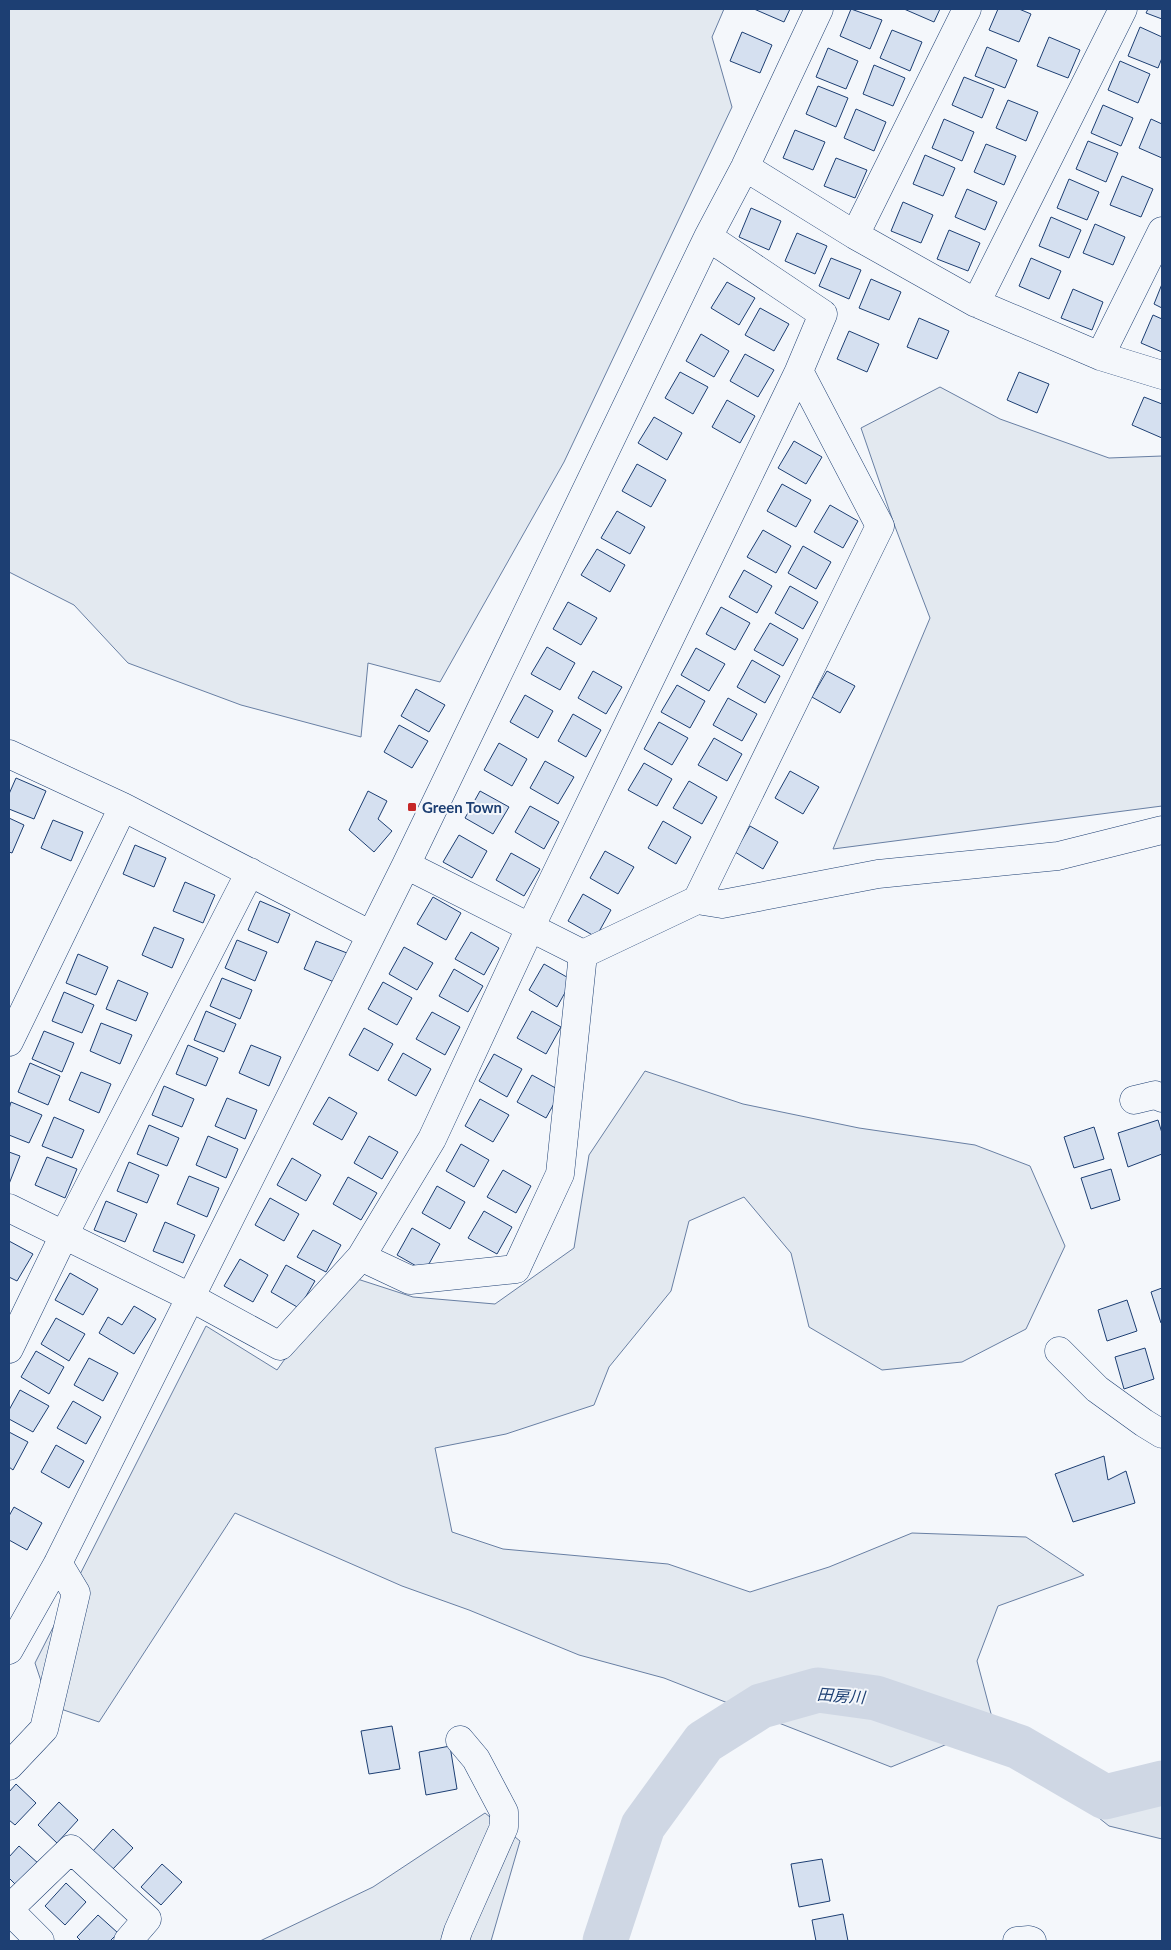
<svg xmlns="http://www.w3.org/2000/svg" width="1171" height="1950" font-family="Lato,'Noto Sans JP',sans-serif">
<style>
.green{fill:#e3e9f0;stroke:#687fa3}
.lines{fill:none;stroke-linecap:round;stroke-linejoin:round}
.river{stroke:#cfd7e4;stroke-width:45}
.building{fill:#d5e0f0;stroke:#1d3f73}
.minor-casing{stroke:#1d3f73;stroke-width:29}
.minor{stroke:#f4f7fb;stroke-width:28}
.poi-dot{fill:#c62828;stroke:#f4f7fb;stroke-width:2}
.labels{text-anchor:middle;dominant-baseline:central;stroke-width:4;stroke-linejoin:round;paint-order:stroke}
.poi-label{font-size:15px;font-weight:bold;fill:#1d3f73;stroke:#f4f7fb;text-anchor:start}
.water-label{font-size:16px;font-style:italic;fill:#1d3f73;stroke:#f4f7fb}
</style>
<rect width="100%" height="100%" fill="#f4f7fb"/>
<!-- green -->
<path class="green" d="M 9,9 L 724,9 L 712,37 L 732,107 L 564,462 L 440,682 L 368,663 L 361,737 L 241,705 L 128,663 L 74,605 L 9,572 Z
M 940,387 L 1000,419 L 1109,458 L 1162,456 L 1162,806 L 833,849 L 930,618 L 894,524 L 861,428 Z
M 645,1071 L 743,1104 L 859,1128 L 975,1145 L 1030,1166 L 1065,1246 L 1026,1329 L 962,1362 L 882,1370 L 809,1327 L 791,1253 L 744,1197 L 689,1221 L 671,1291 L 609,1367 L 594,1405 L 506,1434 L 435,1448 L 452,1532 L 503,1549 L 668,1564 L 750,1592 L 829,1567 L 912,1533 L 1026,1537 L 1084,1575 L 998,1606 L 977,1661 L 994,1725 L 891,1767 L 664,1678 L 579,1655 L 469,1610 L 402,1586 L 235,1513 L 99,1722 L 49,1705 L 35,1663 L 206,1326 L 277,1370 L 345,1275 L 413,1297 L 495,1304 L 574,1248 L 589,1155 Z
M 1162,1774 L 1162,1839 L 1109,1826 L 1078,1801 L 1086,1786 Z
M 485,1813 L 520,1841 L 491,1941 L 260,1941 L 373,1887 Z"/>
<g class="lines">
<!-- river -->
<path class="river" d="M 605,1941 L 643,1826 L 704,1742 L 761,1706 L 818,1690 L 876,1698 L 1019,1747 L 1105,1797 L 1162,1783"/>
</g>
<!-- building -->
<path class="building" d="M 754,9 L 790,9 L 784,22 Z
M 851,9 L 882,20 L 870,49 L 840,36 Z
M 904,9 L 940,9 L 934,22 Z
M 998,9 L 1019,9 L 1031,14 L 1019,42 L 989,30 Z
M 1148,9 L 1162,9 L 1162,19 L 1146,13 Z
M 1140,27 L 1162,37 L 1162,58 L 1158,68 L 1128,56 Z
M 892,30 L 922,42 L 910,71 L 880,58 Z
M 742,32 L 772,45 L 760,73 L 730,61 Z
M 1049,37 L 1080,50 L 1068,78 L 1037,66 Z
M 987,47 L 1017,60 L 1005,88 L 975,76 Z
M 828,48 L 858,61 L 846,89 L 816,77 Z
M 1120,61 L 1150,74 L 1138,103 L 1108,90 Z
M 874,65 L 905,78 L 893,106 L 863,94 Z
M 964,77 L 994,89 L 982,118 L 952,105 Z
M 818,86 L 848,98 L 836,127 L 806,114 Z
M 1008,100 L 1038,112 L 1026,141 L 996,128 Z
M 1103,105 L 1133,118 L 1121,146 L 1091,133 Z
M 856,109 L 886,122 L 874,151 L 844,138 Z
M 944,119 L 974,132 L 962,161 L 932,148 Z
M 1151,119 L 1162,124 L 1162,158 L 1139,148 Z
M 795,130 L 825,142 L 813,170 L 783,158 Z
M 1088,141 L 1118,153 L 1106,182 L 1076,169 Z
M 986,144 L 1016,156 L 1004,185 L 974,172 Z
M 925,155 L 955,168 L 943,196 L 913,184 Z
M 836,158 L 867,170 L 855,198 L 824,186 Z
M 1122,176 L 1153,189 L 1141,217 L 1110,205 Z
M 1069,179 L 1099,192 L 1087,220 L 1057,208 Z
M 967,189 L 997,202 L 985,230 L 955,217 Z
M 903,202 L 933,215 L 921,243 L 891,231 Z
M 751,208 L 781,221 L 769,250 L 739,237 Z
M 1051,217 L 1081,230 L 1069,258 L 1039,246 Z
M 1095,224 L 1125,237 L 1113,265 L 1083,253 Z
M 949,230 L 980,243 L 968,271 L 937,259 Z
M 797,233 L 827,246 L 815,274 L 785,261 Z
M 831,258 L 861,270 L 849,299 L 819,286 Z
M 1031,258 L 1061,271 L 1049,299 L 1019,286 Z
M 871,279 L 901,292 L 889,320 L 859,308 Z
M 727,282 L 755,298 L 739,325 L 711,308 Z
M 1162,284 L 1162,308 L 1154,304 Z
M 1073,289 L 1103,302 L 1092,330 L 1061,318 Z
M 760,308 L 789,324 L 774,351 L 745,335 Z
M 1153,315 L 1162,319 L 1162,352 L 1141,343 Z
M 919,318 L 949,331 L 937,359 L 907,347 Z
M 849,331 L 879,344 L 867,372 L 837,359 Z
M 701,334 L 729,351 L 714,377 L 686,361 Z
M 745,354 L 774,370 L 758,397 L 730,381 Z
M 680,372 L 708,387 L 693,414 L 665,398 Z
M 1019,372 L 1049,384 L 1037,413 L 1007,400 Z
M 1144,397 L 1162,404 L 1162,438 L 1132,425 Z
M 727,400 L 755,416 L 740,443 L 712,427 Z
M 654,417 L 682,433 L 667,460 L 638,443 Z
M 794,441 L 822,457 L 806,484 L 778,468 Z
M 637,464 L 666,480 L 651,507 L 622,491 Z
M 782,484 L 811,500 L 796,527 L 767,511 Z
M 830,505 L 858,521 L 843,548 L 814,532 Z
M 617,511 L 645,527 L 630,554 L 601,538 Z
M 763,530 L 791,546 L 776,573 L 747,557 Z
M 803,546 L 831,562 L 816,589 L 788,573 Z
M 597,549 L 625,565 L 610,592 L 581,575 Z
M 744,570 L 772,586 L 757,613 L 729,597 Z
M 790,586 L 818,602 L 803,629 L 775,613 Z
M 568,602 L 597,618 L 581,645 L 553,629 Z
M 721,607 L 750,623 L 735,650 L 706,634 Z
M 770,623 L 798,639 L 783,666 L 754,650 Z
M 547,647 L 575,663 L 560,690 L 531,674 Z
M 696,648 L 725,664 L 709,691 L 681,675 Z
M 752,660 L 780,676 L 765,703 L 737,687 Z
M 593,671 L 622,687 L 606,714 L 578,698 Z
M 827,671 L 855,686 L 840,713 L 812,697 Z
M 677,685 L 705,701 L 690,728 L 661,712 Z
M 416,689 L 445,705 L 429,732 L 401,716 Z
M 525,695 L 553,711 L 538,738 L 510,722 Z
M 728,698 L 757,714 L 742,741 L 713,725 Z
M 573,714 L 601,730 L 586,757 L 558,741 Z
M 659,722 L 688,738 L 672,765 L 644,749 Z
M 399,725 L 428,741 L 412,768 L 384,752 Z
M 714,738 L 742,754 L 727,781 L 698,765 Z
M 499,743 L 527,759 L 512,786 L 484,770 Z
M 545,761 L 574,777 L 558,804 L 530,788 Z
M 644,763 L 672,779 L 657,806 L 628,790 Z
M 790,771 L 819,787 L 803,814 L 775,798 Z
M 16,778 L 46,791 L 34,819 L 9,809 L 9,794 Z
M 689,781 L 717,797 L 702,824 L 673,808 Z
M 368,791 L 387,801 L 378,819 L 392,831 L 374,852 L 349,830 Z
M 480,791 L 509,807 L 493,834 L 465,818 Z
M 530,806 L 559,822 L 544,849 L 515,832 Z
M 9,818 L 24,825 L 12,853 L 9,852 Z
M 53,820 L 83,832 L 71,861 L 41,848 Z
M 663,821 L 691,837 L 676,864 L 648,848 Z
M 750,826 L 778,842 L 763,869 L 735,852 Z
M 459,835 L 487,851 L 472,878 L 443,862 Z
M 135,845 L 166,858 L 154,887 L 123,874 Z
M 605,851 L 634,867 L 618,894 L 590,878 Z
M 511,853 L 540,869 L 524,896 L 496,880 Z
M 185,882 L 215,895 L 203,923 L 173,911 Z
M 583,894 L 611,910 L 596,937 L 568,921 Z
M 433,897 L 461,913 L 446,940 L 417,924 Z
M 260,901 L 290,914 L 278,943 L 248,930 Z
M 154,927 L 184,939 L 172,968 L 142,955 Z
M 471,932 L 499,948 L 484,975 L 455,959 Z
M 237,940 L 267,952 L 255,981 L 225,968 Z
M 316,941 L 347,953 L 334,982 L 304,969 Z
M 404,947 L 433,963 L 417,990 L 389,974 Z
M 78,954 L 108,967 L 96,995 L 66,983 Z
M 544,964 L 572,980 L 557,1007 L 529,990 Z
M 454,969 L 483,986 L 468,1012 L 439,996 Z
M 222,978 L 252,990 L 240,1019 L 210,1006 Z
M 118,980 L 148,993 L 136,1021 L 106,1009 Z
M 383,982 L 412,998 L 397,1025 L 368,1009 Z
M 64,992 L 94,1005 L 82,1033 L 52,1021 Z
M 206,1011 L 236,1024 L 224,1052 L 194,1040 Z
M 532,1011 L 561,1027 L 546,1054 L 517,1038 Z
M 432,1012 L 460,1027 L 445,1055 L 416,1039 Z
M 101,1023 L 132,1035 L 120,1064 L 90,1051 Z
M 364,1028 L 393,1044 L 378,1071 L 349,1055 Z
M 44,1031 L 74,1043 L 62,1072 L 32,1059 Z
M 188,1045 L 218,1058 L 206,1086 L 176,1074 Z
M 251,1045 L 281,1057 L 269,1086 L 239,1073 Z
M 403,1053 L 431,1069 L 416,1096 L 388,1080 Z
M 494,1054 L 522,1069 L 507,1097 L 479,1081 Z
M 30,1063 L 60,1076 L 48,1105 L 18,1092 Z
M 81,1072 L 111,1084 L 99,1113 L 69,1100 Z
M 532,1075 L 561,1091 L 546,1118 L 517,1102 Z
M 164,1086 L 194,1099 L 182,1127 L 152,1115 Z
M 329,1097 L 357,1113 L 342,1140 L 313,1124 Z
M 227,1098 L 257,1110 L 245,1139 L 215,1126 Z
M 480,1099 L 509,1115 L 493,1142 L 465,1126 Z
M 11,1102 L 42,1115 L 29,1143 L 9,1135 L 9,1109 Z
M 54,1117 L 84,1130 L 72,1158 L 42,1146 Z
M 1158,1120 L 1162,1133 L 1162,1154 L 1128,1167 L 1118,1133 Z
M 149,1125 L 179,1138 L 167,1166 L 137,1154 Z
M 1094,1127 L 1104,1159 L 1074,1168 L 1064,1137 Z
M 208,1136 L 238,1149 L 226,1178 L 196,1165 Z
M 369,1136 L 398,1152 L 382,1179 L 354,1163 Z
M 461,1144 L 489,1160 L 474,1187 L 446,1171 Z
M 9,1152 L 20,1156 L 9,1184 Z
M 47,1157 L 77,1169 L 65,1198 L 35,1185 Z
M 292,1158 L 321,1175 L 306,1201 L 277,1185 Z
M 129,1162 L 159,1175 L 147,1203 L 117,1191 Z
M 1111,1169 L 1120,1200 L 1091,1209 L 1081,1178 Z
M 503,1170 L 531,1186 L 516,1213 L 487,1197 Z
M 189,1176 L 219,1188 L 207,1217 L 177,1204 Z
M 348,1177 L 377,1193 L 361,1220 L 333,1204 Z
M 437,1186 L 465,1202 L 450,1229 L 422,1213 Z
M 270,1198 L 299,1214 L 284,1241 L 255,1225 Z
M 106,1201 L 137,1214 L 125,1242 L 94,1230 Z
M 484,1211 L 512,1227 L 497,1254 L 468,1238 Z
M 165,1222 L 195,1235 L 183,1263 L 153,1251 Z
M 412,1228 L 440,1244 L 425,1271 L 397,1255 Z
M 313,1230 L 341,1245 L 326,1272 L 297,1257 Z
M 9,1241 L 33,1254 L 17,1281 L 9,1277 Z
M 240,1259 L 268,1275 L 253,1302 L 224,1286 Z
M 286,1265 L 315,1281 L 299,1308 L 271,1292 Z
M 70,1273 L 98,1289 L 83,1315 L 55,1300 Z
M 1162,1288 L 1162,1322 L 1161,1323 L 1151,1292 Z
M 1127,1300 L 1137,1331 L 1107,1341 L 1098,1310 Z
M 134,1306 L 156,1319 L 134,1354 L 99,1333 L 108,1317 L 122,1325 Z
M 56,1318 L 85,1334 L 69,1361 L 41,1344 Z
M 1145,1348 L 1154,1379 L 1124,1389 L 1115,1357 Z
M 36,1351 L 64,1367 L 49,1394 L 21,1377 Z
M 89,1358 L 118,1373 L 103,1401 L 74,1385 Z
M 20,1390 L 49,1406 L 33,1432 L 9,1419 L 9,1410 Z
M 73,1401 L 101,1417 L 86,1444 L 57,1428 Z
M 9,1432 L 28,1442 L 13,1470 L 9,1467 Z
M 56,1445 L 84,1461 L 69,1488 L 41,1472 Z
M 1104,1456 L 1108,1480 L 1126,1471 L 1135,1503 L 1073,1522 L 1055,1474 Z
M 14,1507 L 42,1523 L 27,1550 L 9,1540 L 9,1516 Z
M 392,1726 L 400,1769 L 369,1774 L 361,1731 Z
M 450,1746 L 457,1789 L 426,1795 L 419,1752 Z
M 16,1784 L 36,1803 L 15,1825 L 9,1820 L 9,1792 Z
M 59,1802 L 78,1820 L 57,1843 L 38,1825 Z
M 113,1829 L 133,1848 L 112,1870 L 92,1852 Z
M 19,1846 L 39,1864 L 18,1887 L 9,1878 L 9,1857 Z
M 822,1859 L 830,1901 L 799,1907 L 791,1864 Z
M 162,1864 L 182,1882 L 161,1905 L 141,1887 Z
M 66,1883 L 86,1902 L 65,1925 L 45,1906 Z
M 843,1914 L 848,1941 L 816,1941 L 812,1920 Z
M 98,1915 L 118,1933 L 110,1941 L 81,1941 L 77,1937 Z"/>
<g class="lines">
<defs>
<path id="minor" d="M 745,167 L 855,235 L 976,303 L 1100,356 L 1162,375
M 855,235 L 967,9
M 976,303 L 1123,9
M 1100,356 L 1162,231
M 9,754 L 123,807 L 371,935
M 406,865 L 583,954
M 697,900 L 880,526 L 799,371 L 823,314 L 708,237
M 583,954 L 697,900 L 722,904 L 878,874 L 1058,856 L 1162,830
M 9,1042 L 123,807
M 1134,1100 L 1155,1095 L 1162,1098
M 9,1208 L 190,1297 L 280,1346 L 361,1257 L 410,1280 L 516,1269 L 560,1174 L 583,954
M 361,1257 L 432,1139 L 530,928 L 799,371
M 9,1349 L 64,1235 L 250,872
M 1059,1351 L 1097,1389 L 1144,1423 L 1162,1434
M 9,1650 L 58,1563 L 406,865 L 708,237 L 745,167 L 819,9
M 9,1766 L 44,1729 L 76,1593 L 58,1563
M 9,1909 L 71,1849 L 147,1919 L 128,1941
M 9,1910 L 40,1941
M 455,1941 L 458,1931 L 504,1827 L 504,1812 L 476,1759 L 460,1740
M 1017,1941 L 1029,1940 L 1032,1941"/>
</defs>
<!-- minor casing -->
<use href="#minor" class="minor-casing"/>
<!-- minor -->
<use href="#minor" class="minor"/>
</g>
<!-- markers -->
<rect class="poi-dot" x="407" y="802" width="10" height="10" rx="2.5"/>
<g class="labels">
<!-- poi labels -->
<g class="poi-label">
<text x="422" y="807">Green Town</text>
</g>
<!-- water labels -->
<g class="water-label">
<text transform="translate(841 1695) rotate(4)">田房川</text>
</g>
</g>
<!-- border -->
<rect width="1171" height="1950" fill="none" stroke="#1d3f73" stroke-width="20"/>
</svg>
